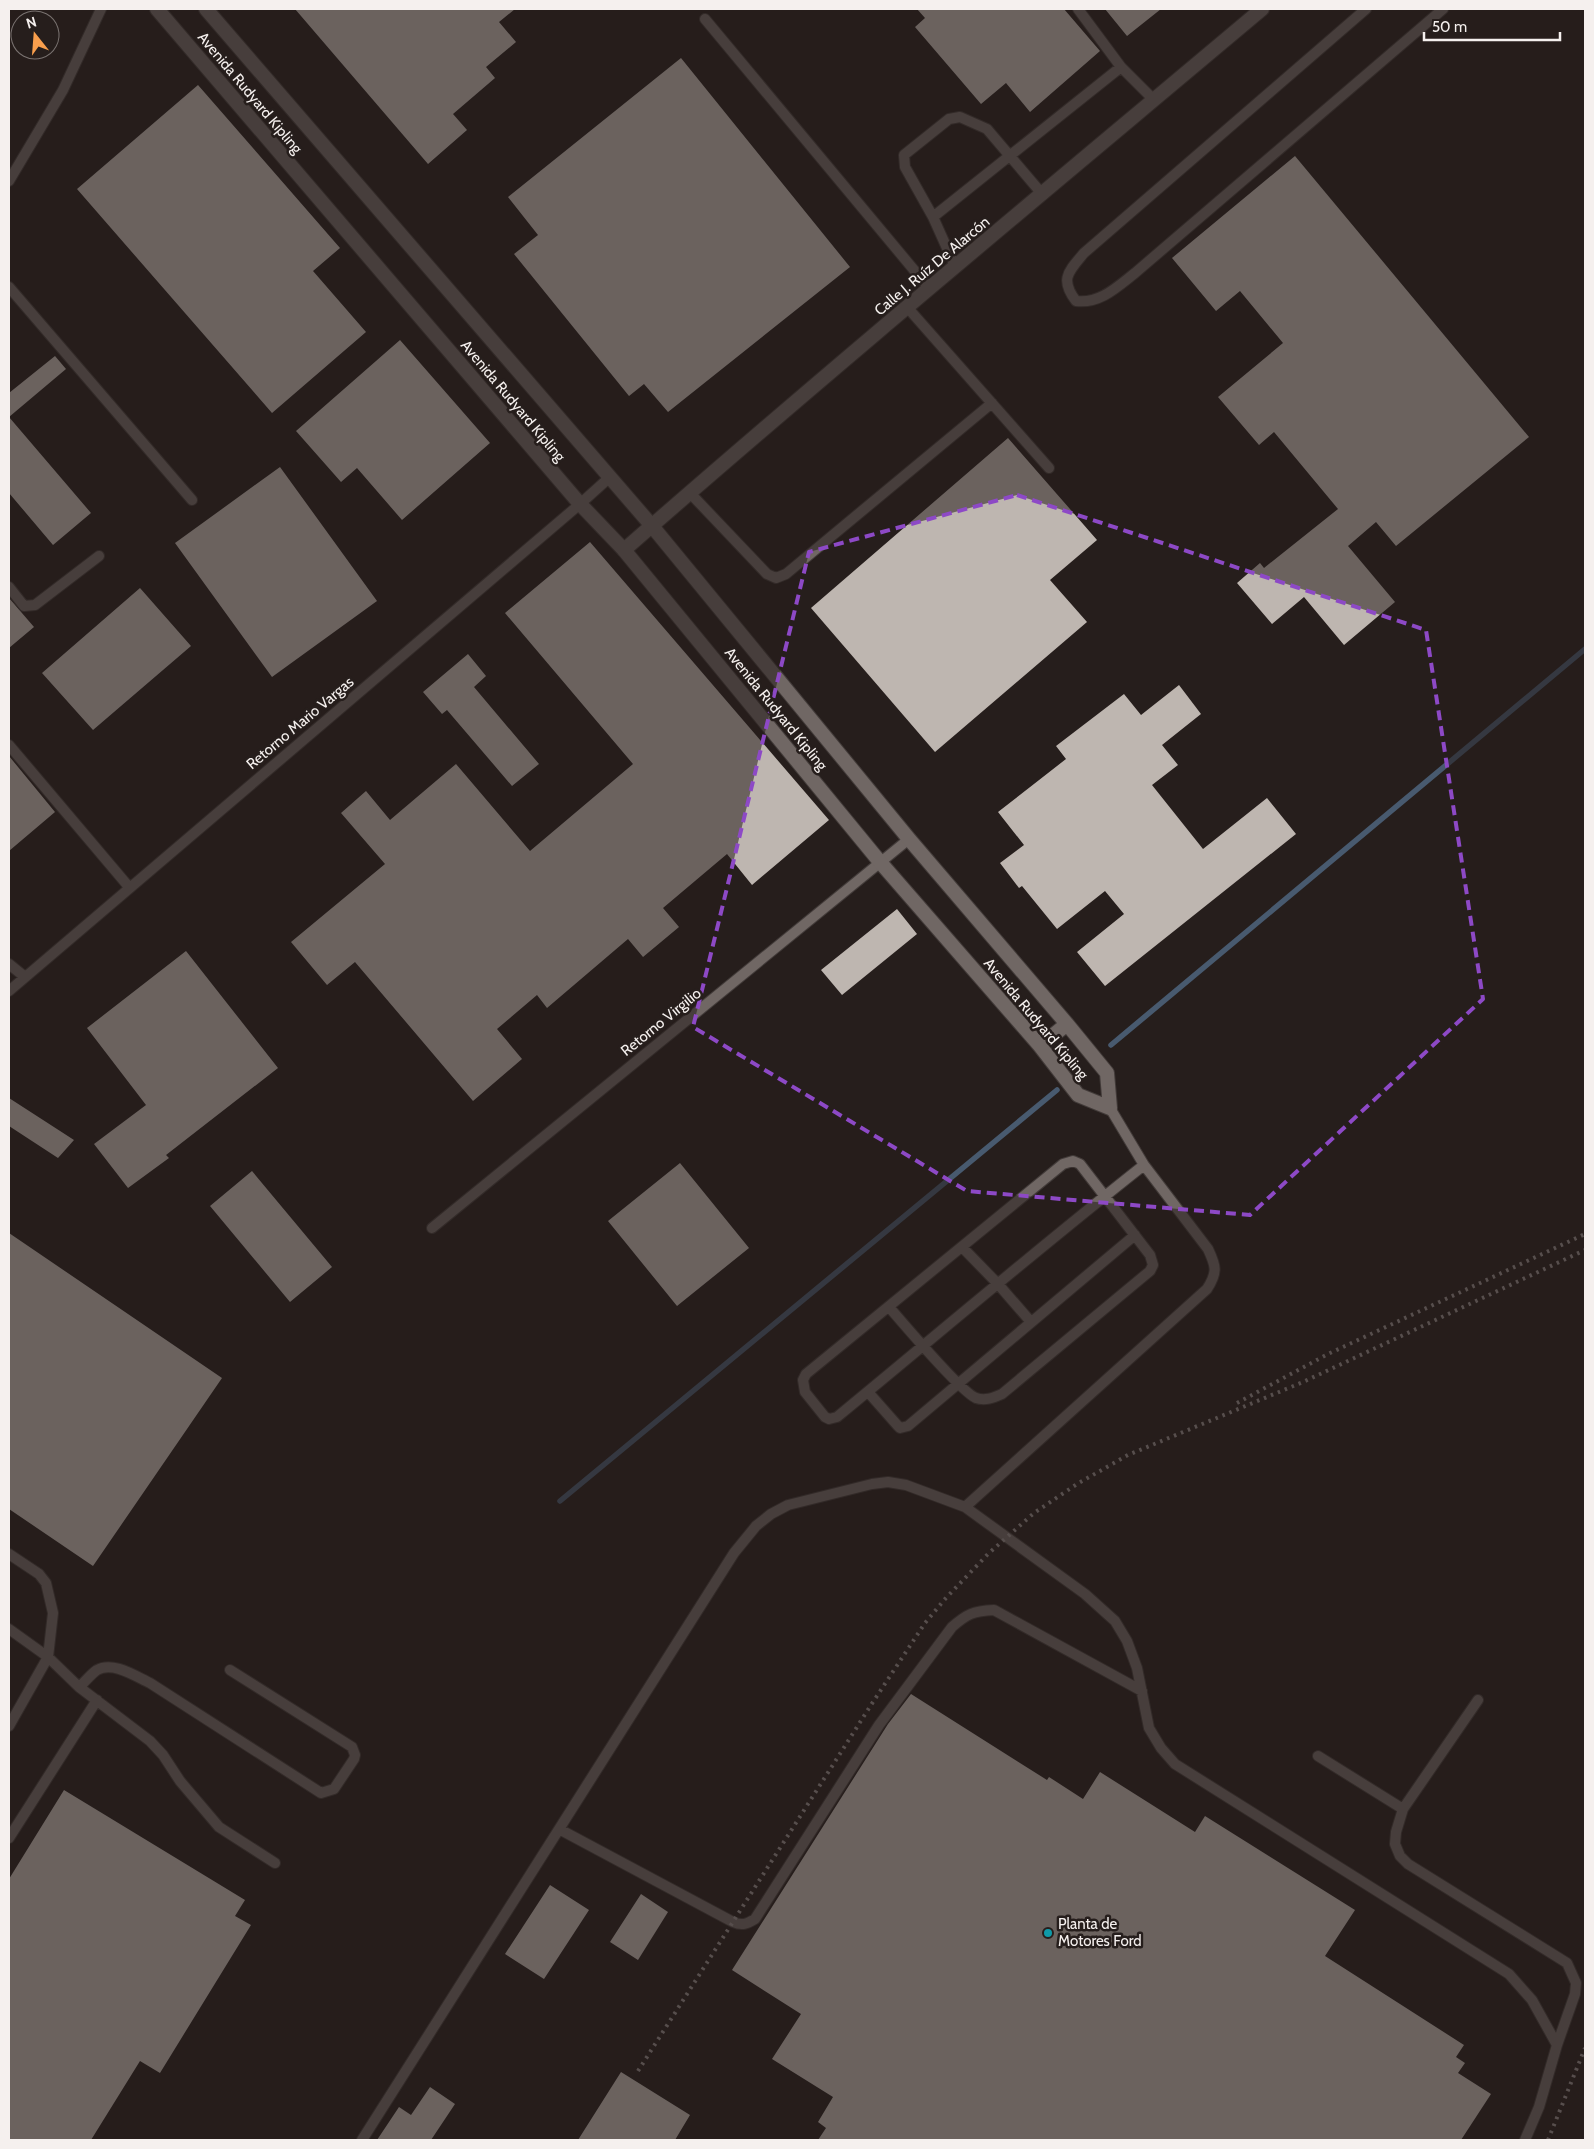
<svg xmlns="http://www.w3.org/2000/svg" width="1594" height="2149" font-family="Cabin,sans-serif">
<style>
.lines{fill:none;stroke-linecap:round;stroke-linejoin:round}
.stream{stroke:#485a6f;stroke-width:5.5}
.building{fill:#beb6b0}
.service-casing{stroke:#423b39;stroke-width:12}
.minor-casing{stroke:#423b39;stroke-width:16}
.tertiary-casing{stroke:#423b39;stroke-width:16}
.service{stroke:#706764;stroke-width:10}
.minor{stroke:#706764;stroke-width:14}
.tertiary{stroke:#706764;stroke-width:14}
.rail{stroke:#928b89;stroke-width:4;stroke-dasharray:2.5 5;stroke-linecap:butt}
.marked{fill:none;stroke:#8d49c6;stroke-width:4;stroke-dasharray:10 6;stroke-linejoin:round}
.culture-dot{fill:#0f9aa8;stroke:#261e1c;stroke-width:2}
.labels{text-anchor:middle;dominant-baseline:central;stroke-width:5;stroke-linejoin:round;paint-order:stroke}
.street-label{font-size:15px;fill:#f5f0ee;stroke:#261e1c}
.poi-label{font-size:15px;fill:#f5f0ee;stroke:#261e1c;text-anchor:start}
</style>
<rect width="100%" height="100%" fill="#261e1c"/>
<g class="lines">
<!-- stream -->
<path class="stream" d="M 1111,1045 L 1585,649
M 560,1501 L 1057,1090"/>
</g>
<!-- building -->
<path class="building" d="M 295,9 L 515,9 L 499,22 L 516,42 L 486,67 L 495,78 L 453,114 L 467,130 L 428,164 Z
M 917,9 L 1064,9 L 1100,51 L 1030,112 L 1006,83 L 981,104 L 915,27 L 925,18 Z
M 1105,9 L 1161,9 L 1127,36 Z
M 681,58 L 850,267 L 668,412 L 644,384 L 629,396 L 514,254 L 538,235 L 508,197 Z
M 198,85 L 340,248 L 313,271 L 366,332 L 272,413 L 77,189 Z
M 1295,156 L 1529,437 L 1396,546 L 1376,522 L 1348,546 L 1395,602 L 1344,645 L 1304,597 L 1272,624 L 1237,583 L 1260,563 L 1264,568 L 1338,509 L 1274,432 L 1259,445 L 1218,397 L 1283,343 L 1240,291 L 1216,311 L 1172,258 Z
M 400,340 L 490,443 L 402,520 L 357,468 L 341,482 L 296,431 Z
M 55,356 L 66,369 L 9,417 L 91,513 L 53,545 L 9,493 L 9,393 Z
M 1008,438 L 1097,540 L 1050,580 L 1087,622 L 935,752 L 811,608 Z
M 280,467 L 377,601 L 272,677 L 175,543 Z
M 590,542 L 829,820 L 752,885 L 727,854 L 663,908 L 679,927 L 643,957 L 628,939 L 547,1008 L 537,995 L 497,1029 L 522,1059 L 473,1101 L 355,962 L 327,985 L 291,942 L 385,864 L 341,813 L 366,791 L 390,820 L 456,764 L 530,851 L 633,764 L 505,613 Z
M 140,588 L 191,646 L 93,730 L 42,673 Z
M 9,598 L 34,627 L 9,648 Z
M 468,654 L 486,676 L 474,687 L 539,764 L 512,786 L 447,710 L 442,714 L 423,692 Z
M 1179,685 L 1201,714 L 1162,745 L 1178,765 L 1152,785 L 1203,849 L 1267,798 L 1296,834 L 1105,986 L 1077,952 L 1124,914 L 1105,891 L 1057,929 L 1022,886 L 1019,888 L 1000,863 L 1024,845 L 998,812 L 1066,759 L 1056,746 L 1124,694 L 1141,715 Z
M 9,756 L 55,812 L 9,851 Z
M 897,909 L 917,934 L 842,995 L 821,970 Z
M 186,951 L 278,1068 L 166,1155 L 169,1158 L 128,1188 L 94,1144 L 146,1105 L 87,1028 Z
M 9,1098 L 74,1140 L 58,1158 L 9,1126 Z
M 680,1163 L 749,1248 L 677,1306 L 608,1221 Z
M 252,1171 L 332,1267 L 290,1302 L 210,1206 Z
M 9,1233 L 222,1378 L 93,1566 L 9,1509 Z
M 911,1694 L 1047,1780 L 1049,1777 L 1083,1799 L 1100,1772 L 1195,1832 L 1205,1816 L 1355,1910 L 1325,1956 L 1464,2045 L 1456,2057 L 1465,2063 L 1458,2073 L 1491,2094 L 1461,2140 L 818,2140 L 826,2128 L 818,2122 L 833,2097 L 772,2059 L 801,2014 L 732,1970 L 888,1724 Z
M 64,1790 L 245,1900 L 235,1916 L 251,1925 L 160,2073 L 140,2061 L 91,2140 L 9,2140 L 9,1879 Z
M 550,1885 L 589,1910 L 544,1979 L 505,1954 Z
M 641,1894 L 668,1912 L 638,1960 L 610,1942 Z
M 621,2072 L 690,2115 L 675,2140 L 578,2140 Z
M 430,2087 L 455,2104 L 431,2140 L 377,2140 L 399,2107 L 411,2115 Z"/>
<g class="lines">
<defs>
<path id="service" d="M 1078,9 L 1121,67 L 1154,100
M 1366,9 L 1084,253 C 1069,271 1059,279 1076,301 C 1100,304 1117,287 1135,273 L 1443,9
M 705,19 L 929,288
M 9,181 L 63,90 L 101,9
M 933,217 L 1121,67
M 955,266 L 933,217 L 905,167 L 904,155 L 949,119 L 960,117 L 987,129 L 1043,195
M 9,287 L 192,500
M 907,307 L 1049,468
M 690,493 L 767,574 L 776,578 L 786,574 L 992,403
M 9,587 L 24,606 L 35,605 L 99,556
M 9,745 L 129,887
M 9,964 L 25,977
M 9,991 L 580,504 L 610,477
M 432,1228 L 909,839
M 962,1247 L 998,1284 L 1031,1322
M 889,1307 C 902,1322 962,1393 976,1398 C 985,1401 993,1398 1002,1394 L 1150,1271 L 1153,1265 L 1150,1255 L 1080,1164 L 1073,1161 L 1063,1164 L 806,1374 L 803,1380 L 805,1392 L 825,1417 L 829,1419 L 837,1417 C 939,1333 1040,1247 1144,1165
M 868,1392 L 898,1426 L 900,1428 L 908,1426 L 1135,1235
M 965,1507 L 1207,1289 C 1218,1272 1216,1266 1208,1249 L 1144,1165 L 1110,1108
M 9,1554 L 39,1574 L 46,1583 L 53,1613 L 48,1657 L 9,1726
M 9,1629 L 48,1657 L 79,1687 L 150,1741 L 163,1755 L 180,1781 L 219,1827 L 275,1863
M 79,1687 C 85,1682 91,1674 97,1670 C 113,1661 135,1676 150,1683 L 321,1793 L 334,1789 L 354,1759 L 355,1755 L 352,1747 L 230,1670
M 1478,1700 L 1403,1809 L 1396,1832 L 1395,1844 L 1400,1856 L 1408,1864 L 1567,1963 L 1576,1983 L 1575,1994 L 1557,2045
M 1318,1756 L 1403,1809
M 559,1829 L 733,1922 C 742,1926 747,1924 755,1919 L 879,1725 L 952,1627 C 967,1614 973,1611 994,1610 L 1142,1691
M 9,1838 L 97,1700
M 362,2140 L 734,1553 L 756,1526 L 771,1514 L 788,1505 L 872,1484 L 888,1482 L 906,1485 L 965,1507 L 1085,1594 L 1115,1621 L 1127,1641 L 1137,1668 L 1149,1728 L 1161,1748 L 1175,1764 L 1509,1974 L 1532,2000 L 1557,2045 L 1539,2107 L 1525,2140"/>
<path id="minor" d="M 624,550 C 834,366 1049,188 1262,9"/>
<path id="tertiary" d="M 157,9 L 580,504 L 624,550 L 880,862 L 1040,1046 L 1078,1095 L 1110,1108 L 1107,1073 L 1067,1024 L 909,839 L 652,526 L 206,9
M 1040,1046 L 1067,1024"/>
</defs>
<!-- service casing -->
<use href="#service" class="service-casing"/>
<!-- minor casing -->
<use href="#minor" class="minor-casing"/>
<!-- tertiary casing -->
<use href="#tertiary" class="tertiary-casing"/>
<!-- service -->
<use href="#service" class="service"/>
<!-- minor -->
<use href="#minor" class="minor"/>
<!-- tertiary -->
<use href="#tertiary" class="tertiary"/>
<!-- rail -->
<path class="rail" d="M 1237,1403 L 1328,1354 L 1585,1234
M 638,2071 L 871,1705 L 925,1623 L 945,1599 L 988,1554 L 1034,1513 L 1077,1484 L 1128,1455 L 1303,1382 L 1585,1250
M 1548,2140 L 1585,2048"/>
</g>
<!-- marked area -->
<path d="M0 0H1594V2149H0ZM 1017,495 L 1426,630 L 1483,999 L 1250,1215 L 967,1191 L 693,1027 L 809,552 Z" fill="#261e1c" fill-opacity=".55" fill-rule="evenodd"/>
<path class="marked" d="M 1017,495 L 1426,630 L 1483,999 L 1250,1215 L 967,1191 L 693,1027 L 809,552 Z"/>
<!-- markers -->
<circle class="culture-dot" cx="1048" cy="1933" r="5"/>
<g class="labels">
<!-- street labels -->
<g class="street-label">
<text transform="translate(250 93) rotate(50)">Avenida Rudyard Kipling</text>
<text transform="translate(932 266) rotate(-40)">Calle J. Ruíz De Alarcón</text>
<text transform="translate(513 401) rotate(50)">Avenida Rudyard Kipling</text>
<text transform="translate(776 709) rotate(51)">Avenida Rudyard Kipling</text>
<text transform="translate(300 723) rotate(-40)">Retorno Mario Vargas</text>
<text transform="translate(1036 1019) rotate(50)">Avenida Rudyard Kipling</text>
<text transform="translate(661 1022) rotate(-39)">Retorno Virgilio</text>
</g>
<!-- poi labels -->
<g class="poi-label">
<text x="1058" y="1924">Planta de<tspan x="1058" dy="17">Motores Ford</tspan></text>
</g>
</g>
<!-- border -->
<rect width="1594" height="2149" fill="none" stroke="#f5f0ee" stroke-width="20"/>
<!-- north arrow -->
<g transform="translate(35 35) rotate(343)"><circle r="24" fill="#261e1c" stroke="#797270"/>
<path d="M0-4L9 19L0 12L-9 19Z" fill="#f99f4d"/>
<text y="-8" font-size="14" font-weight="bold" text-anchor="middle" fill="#f5f0ee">N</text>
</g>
<!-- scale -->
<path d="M1424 32v8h136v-8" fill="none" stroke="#f5f0ee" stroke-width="2.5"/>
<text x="1432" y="32" font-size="15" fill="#f5f0ee" stroke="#261e1c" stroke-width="4" paint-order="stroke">50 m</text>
</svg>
